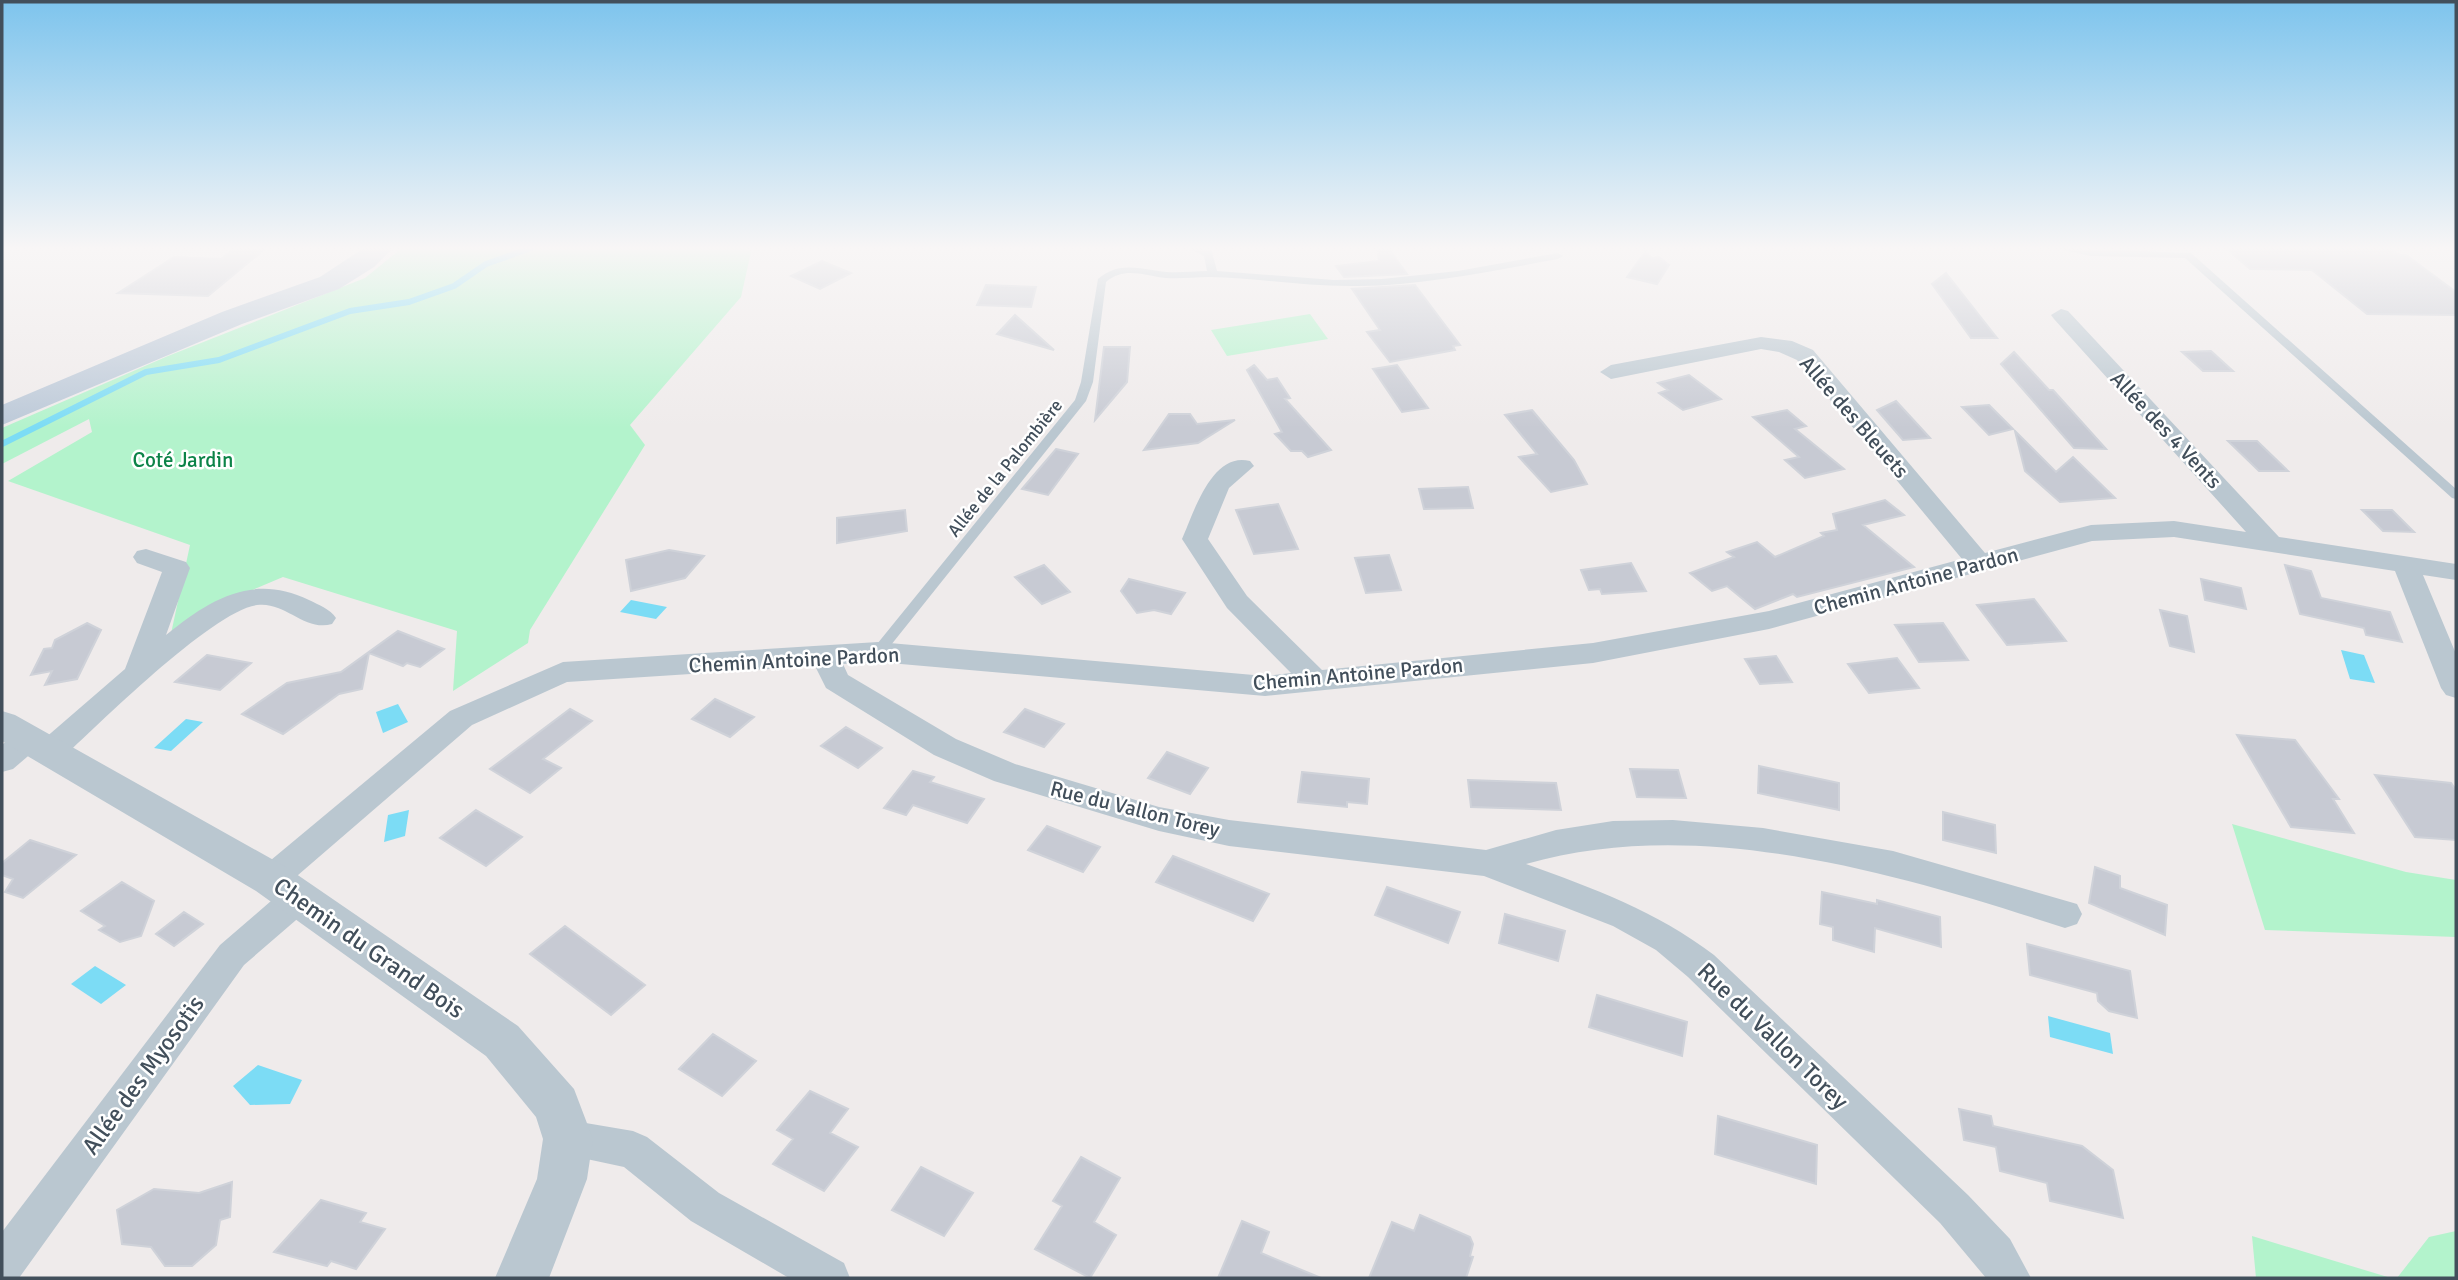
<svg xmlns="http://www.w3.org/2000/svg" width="2458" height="1280" font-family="Signika,sans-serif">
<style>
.green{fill:#b3f3cc}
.water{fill:#7cdcf5}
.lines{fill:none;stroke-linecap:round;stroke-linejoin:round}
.stream{stroke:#7cdcf5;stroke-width:6}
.building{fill:#c7cad3;stroke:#cfd2d9;stroke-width:2}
.service{fill:#bac7d0;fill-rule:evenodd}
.minor{fill:#bac7d0;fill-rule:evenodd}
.tertiary{fill:#bac7d0;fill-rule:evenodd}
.secondary{fill:#bcc9d8;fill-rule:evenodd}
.labels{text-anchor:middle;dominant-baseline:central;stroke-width:5;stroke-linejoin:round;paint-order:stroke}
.far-street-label{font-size:18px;fill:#424f5b;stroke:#fff}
.street-label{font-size:21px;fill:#424f5b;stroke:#fff}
.park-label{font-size:21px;fill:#0c8348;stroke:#fff}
.near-street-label{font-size:24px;fill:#424f5b;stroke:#fff}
</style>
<rect width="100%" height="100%" fill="#efebeb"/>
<!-- green -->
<path class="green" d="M 402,248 L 744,248 L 751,252 L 741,297 L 630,425 L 645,445 L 530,630 L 528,643 L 453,691 L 457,631 L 283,577 L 229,600 L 169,643 L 190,545 L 8,481 L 92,432 L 89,419 L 2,464 L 2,428 L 168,356 L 365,278 Z
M 1310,314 L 1328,339 L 1227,356 L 1211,330 Z
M 2232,824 L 2406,872 L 2456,880 L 2456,937 L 2265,930 Z
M 2456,1231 L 2456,1278 L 2397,1278 L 2429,1237 Z
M 2252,1236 L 2391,1278 L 2256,1278 Z"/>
<!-- water -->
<path class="water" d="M 631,600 L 667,607 L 656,619 L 620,612 Z
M 2341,650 L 2364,655 L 2375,683 L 2350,679 Z
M 398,704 L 408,722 L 383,733 L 376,712 Z
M 186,719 L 203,722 L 171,751 L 154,748 Z
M 409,810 L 405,836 L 384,842 L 388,815 Z
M 95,966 L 126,985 L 101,1004 L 71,984 Z
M 2048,1016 L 2110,1033 L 2113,1054 L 2050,1037 Z
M 258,1065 L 302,1080 L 290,1104 L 250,1105 L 233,1086 Z"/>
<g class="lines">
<!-- stream -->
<path class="stream" d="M 2,444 L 146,372 L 219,360 L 350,311 L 409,302 L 454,286 L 486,264 L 531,248"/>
</g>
<!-- building -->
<path class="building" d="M 235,248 L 266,248 L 208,296 L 118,293 L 174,257 L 221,259 Z
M 1377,248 L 1388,248 L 1407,274 L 1344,277 L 1336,266 L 1379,261 Z
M 2226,248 L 2390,248 L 2399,255 L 2406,255 L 2456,292 L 2456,315 L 2367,314 L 2312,270 L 2250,269 Z
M 1645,252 L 1652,258 L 1659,257 L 1669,265 L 1657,284 L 1627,277 Z
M 822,261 L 851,273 L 820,289 L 791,276 Z
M 1946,273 L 1997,338 L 1971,338 L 1932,284 Z
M 986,285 L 1036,287 L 1031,307 L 977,305 Z
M 1415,285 L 1460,345 L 1453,346 L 1455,350 L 1390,362 L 1367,332 L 1380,330 L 1352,289 Z
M 1015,315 L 1054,350 L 997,334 Z
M 1104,347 L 1130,347 L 1127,382 L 1095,420 Z
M 2211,351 L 2233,371 L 2203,371 L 2182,352 Z
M 2014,352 L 2049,390 L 2053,390 L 2106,449 L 2074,448 L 2001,364 Z
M 1254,365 L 1267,380 L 1277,378 L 1290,398 L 1285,399 L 1331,450 L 1308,457 L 1302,451 L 1291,451 L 1275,434 L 1282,432 L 1247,370 Z
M 1397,365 L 1428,408 L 1402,412 L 1373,369 Z
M 1689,375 L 1721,399 L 1683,410 L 1659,393 L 1668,390 L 1658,383 Z
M 1896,401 L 1930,438 L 1903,440 L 1877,410 Z
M 1989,405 L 2013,429 L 1989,435 L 1962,407 Z
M 1532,410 L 1574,460 L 1587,484 L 1551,492 L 1519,457 L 1537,454 L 1505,415 Z
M 1787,410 L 1806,426 L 1795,429 L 1844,469 L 1805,478 L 1785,460 L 1799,457 L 1753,417 Z
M 1169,414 L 1190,414 L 1197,424 L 1235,420 L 1198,443 L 1144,450 Z
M 2015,431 L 2056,472 L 2073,457 L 2115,498 L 2060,502 L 2025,471 Z
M 2228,441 L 2257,441 L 2288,471 L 2259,471 Z
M 1056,449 L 1078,454 L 1048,495 L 1022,489 Z
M 1468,487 L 1473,508 L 1424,509 L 1419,489 Z
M 1885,500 L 1904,515 L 1863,525 L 1914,567 L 1797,597 L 1793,594 L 1755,609 L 1727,586 L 1712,591 L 1690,573 L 1734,557 L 1727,552 L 1757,542 L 1775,557 L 1824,536 L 1821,533 L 1837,530 L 1833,514 Z
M 1278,504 L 1298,549 L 1254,554 L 1236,510 Z
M 905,510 L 907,531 L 837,543 L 837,518 Z
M 2362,510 L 2392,510 L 2414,532 L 2383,531 Z
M 669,550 L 704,556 L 685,578 L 631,591 L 626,560 Z
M 1389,555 L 1401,590 L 1366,593 L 1355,558 Z
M 1631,563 L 1646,591 L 1602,594 L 1600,589 L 1589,590 L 1581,570 Z
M 1044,565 L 1070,592 L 1042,604 L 1015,577 Z
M 2285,565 L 2311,571 L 2321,598 L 2390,612 L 2402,642 L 2366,635 L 2364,628 L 2300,614 Z
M 1129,579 L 1185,593 L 1171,614 L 1154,610 L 1137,613 L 1121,591 Z
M 2201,579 L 2241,588 L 2246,609 L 2205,600 Z
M 2034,599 L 2066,641 L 2007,645 L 1977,605 Z
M 2160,610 L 2187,616 L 2194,652 L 2170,646 Z
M 87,623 L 101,630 L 77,679 L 45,685 L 52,671 L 31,675 L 44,649 L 52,648 L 55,640 Z
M 1943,623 L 1968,660 L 1919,662 L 1895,625 Z
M 398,631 L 444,649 L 420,667 L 407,663 L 403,666 L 369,653 L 362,689 L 339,694 L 283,734 L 242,714 L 287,683 L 341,672 Z
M 207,655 L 251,663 L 220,690 L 175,682 Z
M 1776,656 L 1792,682 L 1760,684 L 1745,659 Z
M 1897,658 L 1919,688 L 1869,693 L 1848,664 Z
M 715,699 L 754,717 L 730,737 L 692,719 Z
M 570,709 L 592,721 L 543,759 L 561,768 L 530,793 L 490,769 Z
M 1025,709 L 1064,724 L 1044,747 L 1004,732 Z
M 846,727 L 882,748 L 858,768 L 821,746 Z
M 2237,735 L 2295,740 L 2339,799 L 2333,799 L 2354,833 L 2291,827 Z
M 1167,752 L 1208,768 L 1190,794 L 1148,778 Z
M 1759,766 L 1839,783 L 1839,810 L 1758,793 Z
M 1630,769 L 1678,770 L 1686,798 L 1637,797 Z
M 913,771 L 934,777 L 930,782 L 984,799 L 967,823 L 913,805 L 906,815 L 884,808 Z
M 1302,772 L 1369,779 L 1367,804 L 1347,802 L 1347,807 L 1298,802 Z
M 2375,775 L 2451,783 L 2456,790 L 2456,840 L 2415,837 Z
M 1468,780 L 1556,783 L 1561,810 L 1471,807 Z
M 476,810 L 522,837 L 486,866 L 440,838 Z
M 1943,812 L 1995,825 L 1996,853 L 1943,840 Z
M 1047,826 L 1100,847 L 1083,872 L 1028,850 Z
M 30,840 L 76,855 L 23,898 L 5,892 L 13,879 L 2,875 L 2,863 Z
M 1173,856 L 1269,894 L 1253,921 L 1156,882 Z
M 2095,867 L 2120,876 L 2120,888 L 2167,905 L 2165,935 L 2089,903 Z
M 122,882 L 154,901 L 141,936 L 120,942 L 99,930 L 105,926 L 81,911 Z
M 1387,887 L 1460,912 L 1448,943 L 1375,915 Z
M 1822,892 L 1877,904 L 1877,900 L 1940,917 L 1941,947 L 1875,928 L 1874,952 L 1833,940 L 1833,927 L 1820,924 Z
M 184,912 L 203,924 L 174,946 L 156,934 Z
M 1505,914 L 1565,931 L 1558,961 L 1499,943 Z
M 565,926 L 645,985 L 611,1015 L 530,954 Z
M 2027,944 L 2130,971 L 2137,1018 L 2109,1011 L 2098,1001 L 2097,993 L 2030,975 Z
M 1597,995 L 1687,1022 L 1682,1056 L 1589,1027 Z
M 713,1034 L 756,1061 L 722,1096 L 679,1069 Z
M 810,1091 L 848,1109 L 830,1133 L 858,1147 L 824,1191 L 773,1164 L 793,1139 L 777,1130 Z
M 1959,1109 L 1991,1116 L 1993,1126 L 2082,1146 L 2113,1170 L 2123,1218 L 2050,1201 L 2047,1183 L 2000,1171 L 1996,1147 L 1964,1140 Z
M 1718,1116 L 1817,1145 L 1816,1184 L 1715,1154 Z
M 1081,1157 L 1120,1178 L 1094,1222 L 1116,1235 L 1090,1278 L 1035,1249 L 1062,1206 L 1053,1201 Z
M 921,1167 L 973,1193 L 944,1236 L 892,1210 Z
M 232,1182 L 230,1217 L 220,1220 L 216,1245 L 192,1266 L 165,1266 L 151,1247 L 122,1244 L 117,1210 L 154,1189 L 199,1193 Z
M 321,1200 L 366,1213 L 360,1222 L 385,1229 L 356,1269 L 331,1261 L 327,1266 L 274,1252 Z
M 1420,1215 L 1470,1237 L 1473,1244 L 1470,1256 L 1473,1257 L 1466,1278 L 1369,1278 L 1392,1222 L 1414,1231 Z
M 1242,1221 L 1269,1232 L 1261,1253 L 1321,1278 L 1218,1278 Z"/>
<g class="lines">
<!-- service -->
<path class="service" d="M 1188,248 L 1203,248 L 1212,252 L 1217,271 L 1334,280 L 1382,279 L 1458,271 L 1558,253 L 1563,256 L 1558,259 C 1492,271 1425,285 1358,286 C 1308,287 1259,278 1209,277 C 1195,277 1180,279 1166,278 C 1144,276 1125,266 1106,282 L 1093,382 L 1086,401 L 883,655 L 873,655 L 871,652 L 873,649 L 1075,400 L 1081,382 L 1098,279 C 1120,260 1141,270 1167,272 C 1180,273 1194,271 1207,271 L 1204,256 Z
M 2054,248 L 2191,253 L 2456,489 L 2456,499 L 2452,498 L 2185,258 L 2091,256 Z"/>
<!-- minor -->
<path class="minor" d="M 2061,309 L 2068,311 L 2279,537 L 2456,564 L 2456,580 L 2423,575 L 2456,654 L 2456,698 L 2446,695 L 2441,688 L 2395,571 L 2174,537 L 2092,541 L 1769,629 L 1593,663 L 1265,696 L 878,662 L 843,664 L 848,675 L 956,739 L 1015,764 L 1159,807 L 1229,820 L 1486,850 L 1556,830 L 1613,821 L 1673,820 L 1763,828 L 1893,851 L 2077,904 L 2082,914 L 2077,924 L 2065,928 C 1898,874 1700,814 1526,864 C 1593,888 1656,911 1714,955 L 1968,1195 L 2010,1239 L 2031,1278 L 1986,1278 L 1940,1223 L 1688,977 L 1656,950 L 1613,926 L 1484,876 L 1229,846 L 1159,831 L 994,781 L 934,755 L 826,688 L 815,666 L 567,682 L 472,725 L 283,888 L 271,892 L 259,888 L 254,879 L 259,870 L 450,711 L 563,662 L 878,642 L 1265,676 L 1291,673 L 1227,608 L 1182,539 C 1194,512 1212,451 1250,461 L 1254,466 L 1229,488 L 1208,539 L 1247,596 L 1322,670 L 1593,643 L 1769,611 L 1962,559 L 1797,360 L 1779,352 L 1761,349 L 1611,379 L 1600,372 L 1611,365 L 1761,337 L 1792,341 L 1813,350 L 1985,553 L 2091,525 L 2174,521 L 2246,532 L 2054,319 L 2051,315 Z
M 146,549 L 186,562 L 190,568 L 166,635 C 210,599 253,573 309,600 C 319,605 330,609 336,618 L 332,624 C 305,632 285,601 257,605 C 212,611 97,726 60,760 L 49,763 L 38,760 L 34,751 L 13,769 L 2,772 L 2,745 C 15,734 23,726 40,731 L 44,739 L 125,669 L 162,572 L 137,563 L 133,557 L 137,551 Z
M 298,884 L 310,888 L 315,898 L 310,908 L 244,965 L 19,1278 L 2,1278 L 2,1232 L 220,945 L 286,888 Z
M 568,1120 L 633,1131 L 647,1137 L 719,1193 L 844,1263 L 850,1278 L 789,1278 L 691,1221 L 624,1167 L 554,1152 L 548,1139 L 554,1126 Z"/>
<!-- tertiary -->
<path class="tertiary" d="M 2,711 L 15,715 L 286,867 L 518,1026 L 574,1089 L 593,1139 L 587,1179 L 549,1278 L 495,1278 L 537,1179 L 543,1139 L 536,1117 L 486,1056 L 256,891 L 2,741 Z"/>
<!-- secondary -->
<path class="secondary" d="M 364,248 L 393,248 L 374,267 L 339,289 L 242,324 L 2,425 L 2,405 L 222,312 L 320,277 Z"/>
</g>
<!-- sky -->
<linearGradient id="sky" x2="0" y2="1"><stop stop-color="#7dc4ed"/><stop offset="0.58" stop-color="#f8f6f6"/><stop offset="1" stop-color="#f8f6f6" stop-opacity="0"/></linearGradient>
<rect width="2458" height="428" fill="url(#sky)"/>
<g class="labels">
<!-- far-street labels -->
<g class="far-street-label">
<text transform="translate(1005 468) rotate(-51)">Allée de la Palombière</text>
</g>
<!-- street labels -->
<g class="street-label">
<text transform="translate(1854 417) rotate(49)">Allée des Bleuets</text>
<text transform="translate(2166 430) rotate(47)">Allée des 4 Vents</text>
<text transform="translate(1916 581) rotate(-15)">Chemin Antoine Pardon</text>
<text transform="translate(794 660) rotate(-3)">Chemin Antoine Pardon</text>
<text transform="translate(1358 674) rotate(-5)">Chemin Antoine Pardon</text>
<text transform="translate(1135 809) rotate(14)">Rue du Vallon Torey</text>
</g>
<!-- park labels -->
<g class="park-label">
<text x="183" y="460">Coté Jardin</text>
</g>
<!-- near-street labels -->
<g class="near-street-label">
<text transform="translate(369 948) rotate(35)">Chemin du Grand Bois</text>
<text transform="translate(1773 1036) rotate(44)">Rue du Vallon Torey</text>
<text transform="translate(143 1075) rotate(-54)">Allée des Myosotis</text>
</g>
</g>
<!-- border -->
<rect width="2458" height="1280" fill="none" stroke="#424f5b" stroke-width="7"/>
</svg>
